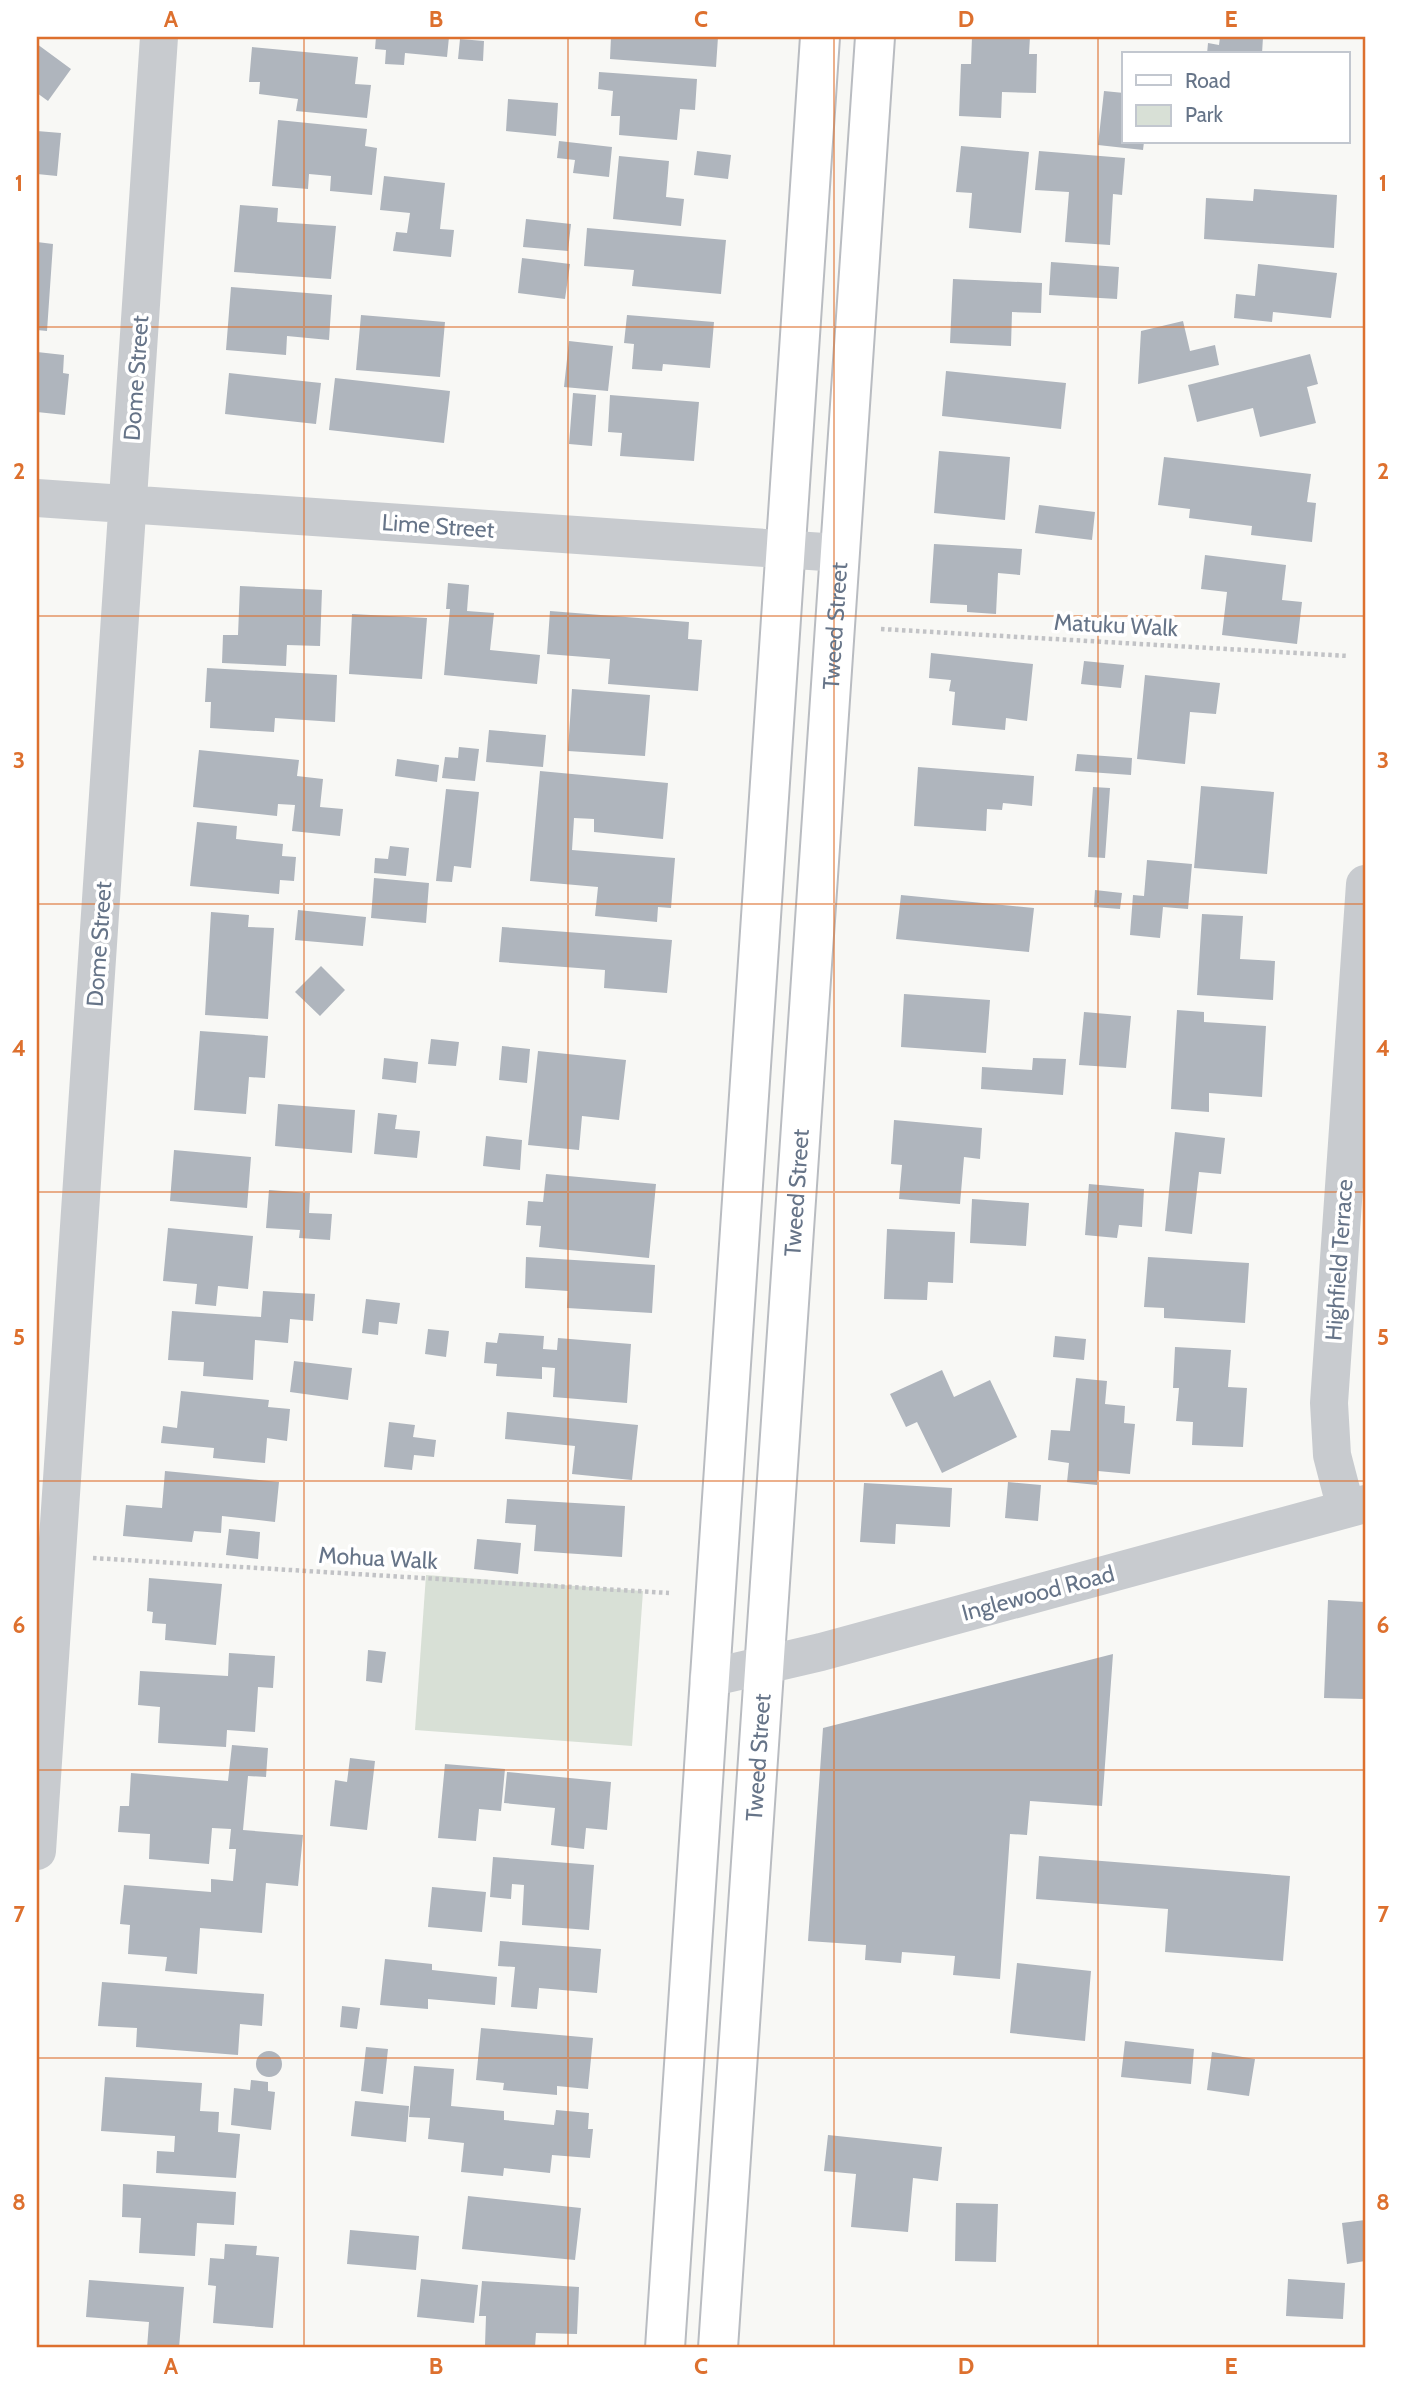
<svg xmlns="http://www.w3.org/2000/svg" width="1402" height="2385" font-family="Cabin,sans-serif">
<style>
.green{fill:#d8e0d6}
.building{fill:#afb5bd}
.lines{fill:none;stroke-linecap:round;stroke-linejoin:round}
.major-casing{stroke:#b9bcc1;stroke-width:42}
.path{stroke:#c2c3c6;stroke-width:4.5;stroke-dasharray:3.5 3.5;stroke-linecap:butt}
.minor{stroke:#c8cbcf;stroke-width:38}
.major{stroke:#fff;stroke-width:38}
.grid{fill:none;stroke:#dd702e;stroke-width:2;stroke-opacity:0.55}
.labels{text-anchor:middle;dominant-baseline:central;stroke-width:7;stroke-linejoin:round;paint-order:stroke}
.street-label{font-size:23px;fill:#667488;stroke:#fff}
.neatline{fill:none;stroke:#dd702e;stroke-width:2.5}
.grid-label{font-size:23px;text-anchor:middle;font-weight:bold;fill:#dd702e}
</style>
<rect width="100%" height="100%" fill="#f8f8f5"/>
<!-- green -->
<path class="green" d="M 426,1575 L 643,1591 L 632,1746 L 415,1730 Z"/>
<!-- building -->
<path class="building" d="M 376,37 L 449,37 L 447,57 L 405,53 L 404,65 L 385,64 L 386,50 L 375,49 Z
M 611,37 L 718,37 L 716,67 L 610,59 Z
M 972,37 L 1030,37 L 1029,54 L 1037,54 L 1036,93 L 1002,92 L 1001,118 L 959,116 L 961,64 L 971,64 Z
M 1220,37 L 1263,37 L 1262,54 L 1207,54 L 1208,43 L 1219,45 Z
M 460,39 L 484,41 L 483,61 L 458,59 Z
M 37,44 L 71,69 L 48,101 L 37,93 Z
M 252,47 L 358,57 L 355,84 L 371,85 L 367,118 L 296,111 L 298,99 L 259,94 L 260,82 L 249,82 Z
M 599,72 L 697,79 L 695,110 L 680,109 L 677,140 L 619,135 L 620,116 L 611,116 L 613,91 L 598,89 Z
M 1104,91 L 1124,93 L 1124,142 L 1144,142 L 1143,150 L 1098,145 Z
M 508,99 L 558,103 L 556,136 L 506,131 Z
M 278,120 L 367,129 L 365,146 L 377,148 L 372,195 L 330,191 L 331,176 L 309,174 L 308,189 L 272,186 Z
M 37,131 L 61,133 L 57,176 L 37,174 Z
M 559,141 L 612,147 L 609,177 L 573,173 L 575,160 L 557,158 Z
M 961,146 L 1029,152 L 1021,233 L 969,228 L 972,193 L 956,192 Z
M 697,151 L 731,155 L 728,179 L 694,175 Z
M 1039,151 L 1125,158 L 1122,195 L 1113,194 L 1110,245 L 1065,242 L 1069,192 L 1035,190 Z
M 619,156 L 669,161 L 666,197 L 684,199 L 681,226 L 613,219 Z
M 384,176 L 445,183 L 440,229 L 454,230 L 451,257 L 393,251 L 396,232 L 407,233 L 410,213 L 380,210 Z
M 1254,189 L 1337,195 L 1334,248 L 1204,239 L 1206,198 L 1253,201 Z
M 240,205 L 278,208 L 277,222 L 336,226 L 331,279 L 234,272 Z
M 526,219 L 571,224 L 568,251 L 523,247 Z
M 587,228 L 726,240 L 721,294 L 632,286 L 634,270 L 584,266 Z
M 37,242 L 53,244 L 47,331 L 37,330 Z
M 522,258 L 570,264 L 565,299 L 518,293 Z
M 1051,262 L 1119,267 L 1117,299 L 1049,295 Z
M 1258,264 L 1337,273 L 1331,318 L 1273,312 L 1272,322 L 1234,318 L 1236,294 L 1255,296 Z
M 953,279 L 1042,283 L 1041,313 L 1012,312 L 1011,346 L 950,343 Z
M 231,287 L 332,295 L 329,340 L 287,336 L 286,355 L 226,350 Z
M 361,315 L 445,322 L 440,377 L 356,370 Z
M 627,315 L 714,322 L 710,368 L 663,364 L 662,371 L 632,369 L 634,344 L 624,343 Z
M 1183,321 L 1190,351 L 1215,345 L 1219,365 L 1138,384 L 1141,331 Z
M 569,341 L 613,346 L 608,391 L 564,387 Z
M 37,352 L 64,355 L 63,373 L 69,374 L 65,415 L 37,412 Z
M 1310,354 L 1318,384 L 1307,387 L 1316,423 L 1260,437 L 1253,408 L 1197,422 L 1188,385 Z
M 946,371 L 1066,383 L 1061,429 L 942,416 Z
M 229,373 L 321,383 L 316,424 L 225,414 Z
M 335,378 L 450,391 L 444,443 L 329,430 Z
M 573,393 L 596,395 L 592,446 L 569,444 Z
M 610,395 L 699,402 L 694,461 L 620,456 L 622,433 L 608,432 Z
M 939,451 L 1010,457 L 1005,520 L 934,513 Z
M 1164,457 L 1311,474 L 1307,502 L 1316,503 L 1312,542 L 1251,535 L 1252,526 L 1189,518 L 1190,509 L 1158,505 Z
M 1039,505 L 1095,512 L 1092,540 L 1035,533 Z
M 934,544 L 1022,549 L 1020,575 L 998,573 L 996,614 L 967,612 L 967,605 L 930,603 Z
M 1205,555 L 1286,565 L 1282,600 L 1302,602 L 1297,644 L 1222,635 L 1227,592 L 1201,589 Z
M 448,583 L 469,585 L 467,611 L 494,613 L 490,650 L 540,655 L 537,684 L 444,675 L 450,609 L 446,609 Z
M 240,586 L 322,590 L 320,646 L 287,645 L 286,666 L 222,663 L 223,635 L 238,635 Z
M 550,611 L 689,622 L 688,639 L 702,640 L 698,691 L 608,684 L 610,659 L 547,654 Z
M 352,614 L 427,618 L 422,679 L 349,674 Z
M 931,653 L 1033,664 L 1027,721 L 1006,718 L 1005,730 L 952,725 L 955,692 L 949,691 L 951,680 L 929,678 Z
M 1084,661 L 1124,665 L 1121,688 L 1081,684 Z
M 207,668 L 337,675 L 335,722 L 275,718 L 274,732 L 210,728 L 211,702 L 205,702 Z
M 1145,675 L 1220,683 L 1216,714 L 1190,712 L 1185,764 L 1137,759 Z
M 572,689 L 650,695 L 645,756 L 568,751 Z
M 489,730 L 546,735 L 543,767 L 486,762 Z
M 459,747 L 479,749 L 475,781 L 442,778 L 445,757 L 458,758 Z
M 199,750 L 299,760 L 297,776 L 323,779 L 320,807 L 343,809 L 340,836 L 292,831 L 295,805 L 278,804 L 277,816 L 193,807 Z
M 1077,754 L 1132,758 L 1131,775 L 1075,771 Z
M 397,759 L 439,765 L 437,782 L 395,776 Z
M 918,767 L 1034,776 L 1032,806 L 1003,803 L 1002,810 L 987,809 L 986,831 L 914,826 Z
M 540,771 L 668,783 L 663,839 L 594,832 L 594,819 L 574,818 L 572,850 L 675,858 L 671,908 L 658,907 L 657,922 L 595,916 L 598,887 L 530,881 Z
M 1201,786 L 1274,792 L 1267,874 L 1194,868 Z
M 1093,787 L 1110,788 L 1105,858 L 1088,857 Z
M 446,789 L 479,792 L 471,868 L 454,866 L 452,882 L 436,881 Z
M 197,822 L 237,826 L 236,839 L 283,844 L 282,856 L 296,857 L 294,881 L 280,880 L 279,894 L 190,886 Z
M 390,846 L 409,848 L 406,876 L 374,873 L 375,858 L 388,859 Z
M 1147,860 L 1192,864 L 1188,909 L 1163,907 L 1160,938 L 1130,935 L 1133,895 L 1144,896 Z
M 374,878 L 429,883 L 426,923 L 371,918 Z
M 1095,890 L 1122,893 L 1120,909 L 1094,907 Z
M 901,895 L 1034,908 L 1029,952 L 896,939 Z
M 298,910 L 366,917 L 363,946 L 295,940 Z
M 211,912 L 249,915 L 248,927 L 274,928 L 268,1019 L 205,1015 Z
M 1202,914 L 1243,916 L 1240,959 L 1275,961 L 1273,1000 L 1197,995 Z
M 502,927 L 672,940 L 667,993 L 604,988 L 605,970 L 499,962 Z
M 321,966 L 345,990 L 320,1016 L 295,992 Z
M 904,994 L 990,1000 L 986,1053 L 901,1047 Z
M 1177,1010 L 1204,1012 L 1204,1022 L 1266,1026 L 1262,1097 L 1209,1093 L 1209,1112 L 1171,1109 Z
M 1084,1012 L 1131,1016 L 1126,1068 L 1079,1065 Z
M 200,1031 L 268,1036 L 265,1078 L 249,1077 L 246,1114 L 194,1110 Z
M 431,1039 L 459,1042 L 456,1066 L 428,1064 Z
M 502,1046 L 530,1049 L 527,1083 L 499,1080 Z
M 538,1051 L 626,1060 L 619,1120 L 582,1116 L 579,1150 L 528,1145 Z
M 384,1058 L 418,1062 L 416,1083 L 382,1079 Z
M 1033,1058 L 1066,1059 L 1063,1095 L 981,1089 L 982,1067 L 1032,1070 Z
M 278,1104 L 355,1110 L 352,1153 L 275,1146 Z
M 378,1113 L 397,1115 L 395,1129 L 420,1131 L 417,1158 L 374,1154 Z
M 894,1120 L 982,1128 L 980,1159 L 964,1157 L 960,1204 L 899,1199 L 902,1165 L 891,1164 Z
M 1175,1132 L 1225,1138 L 1221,1174 L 1199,1172 L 1192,1234 L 1165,1231 Z
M 486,1136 L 522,1140 L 520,1170 L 483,1166 Z
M 174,1150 L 251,1157 L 247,1208 L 170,1201 Z
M 546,1174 L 656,1184 L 649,1258 L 539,1247 L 541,1226 L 526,1225 L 528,1201 L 543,1202 Z
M 1089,1184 L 1144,1189 L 1142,1227 L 1119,1225 L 1117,1238 L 1085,1235 Z
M 269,1190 L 310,1193 L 309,1213 L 332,1214 L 330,1240 L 299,1238 L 300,1230 L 266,1228 Z
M 972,1199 L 1029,1203 L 1026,1246 L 970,1243 Z
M 168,1228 L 253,1236 L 248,1289 L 218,1286 L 216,1306 L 195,1304 L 197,1284 L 163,1281 Z
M 887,1229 L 955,1232 L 953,1283 L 928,1282 L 927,1300 L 884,1299 Z
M 526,1257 L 655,1265 L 652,1313 L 567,1308 L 568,1291 L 525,1288 Z
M 1148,1257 L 1249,1263 L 1245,1323 L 1164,1318 L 1164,1308 L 1144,1307 Z
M 263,1291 L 315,1294 L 313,1321 L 290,1319 L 288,1343 L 255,1340 L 253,1380 L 203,1376 L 204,1362 L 168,1360 L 172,1311 L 261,1317 Z
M 366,1299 L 400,1303 L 397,1324 L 379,1322 L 378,1335 L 362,1333 Z
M 428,1329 L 449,1331 L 446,1357 L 425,1354 Z
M 499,1333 L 544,1336 L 543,1349 L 557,1350 L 558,1338 L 631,1344 L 627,1403 L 553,1397 L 555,1368 L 542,1367 L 542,1379 L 496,1376 L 497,1364 L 484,1363 L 486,1342 L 497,1343 Z
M 1055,1336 L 1086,1339 L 1084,1360 L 1053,1357 Z
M 1175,1347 L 1231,1350 L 1228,1387 L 1247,1388 L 1243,1447 L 1192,1445 L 1193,1422 L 1176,1421 L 1179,1388 L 1173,1388 Z
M 294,1361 L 352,1368 L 348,1400 L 290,1392 Z
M 942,1370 L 954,1397 L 990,1380 L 1017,1437 L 942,1473 L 917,1422 L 906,1427 L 890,1394 Z
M 1076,1378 L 1107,1381 L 1105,1404 L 1125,1406 L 1124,1423 L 1135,1424 L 1130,1474 L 1098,1471 L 1097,1485 L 1067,1482 L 1069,1463 L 1048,1460 L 1051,1430 L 1070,1431 Z
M 181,1391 L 269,1400 L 268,1407 L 290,1409 L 287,1441 L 267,1438 L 265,1463 L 213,1458 L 214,1448 L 161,1443 L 163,1426 L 177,1428 Z
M 507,1412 L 638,1425 L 632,1480 L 572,1474 L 575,1446 L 505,1439 Z
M 389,1422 L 415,1425 L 413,1437 L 436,1440 L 434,1457 L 414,1455 L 412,1470 L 384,1467 Z
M 165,1471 L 279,1482 L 275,1522 L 222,1516 L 221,1533 L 194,1531 L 192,1542 L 123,1536 L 126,1505 L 162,1508 Z
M 1008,1482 L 1041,1485 L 1038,1521 L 1005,1518 Z
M 864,1483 L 952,1488 L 950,1527 L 896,1524 L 895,1544 L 860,1542 Z
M 507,1499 L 625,1506 L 622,1557 L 534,1551 L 536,1525 L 505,1523 Z
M 229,1529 L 260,1532 L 258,1559 L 226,1555 Z
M 477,1539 L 521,1543 L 518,1574 L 474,1569 Z
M 149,1578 L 222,1584 L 216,1645 L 165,1640 L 166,1624 L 152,1623 L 153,1612 L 147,1611 Z
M 1328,1600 L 1365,1602 L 1365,1699 L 1324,1698 Z
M 368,1650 L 386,1652 L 382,1683 L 366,1681 Z
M 229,1653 L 275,1656 L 273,1688 L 258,1687 L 255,1732 L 227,1730 L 226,1747 L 158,1743 L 160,1707 L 138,1705 L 140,1671 L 228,1676 Z
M 1113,1654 L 1102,1806 L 1030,1801 L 1027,1835 L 1010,1834 L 1000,1979 L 953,1975 L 955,1956 L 902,1952 L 901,1963 L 865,1960 L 866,1945 L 808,1941 L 823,1728 Z
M 232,1745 L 268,1748 L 266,1777 L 248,1776 L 243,1830 L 303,1835 L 298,1886 L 266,1883 L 262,1933 L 200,1928 L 197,1974 L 165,1971 L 167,1957 L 128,1954 L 130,1925 L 120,1924 L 124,1885 L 211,1892 L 211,1879 L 233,1881 L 236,1849 L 229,1849 L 231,1829 L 212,1828 L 209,1864 L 149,1859 L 150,1834 L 118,1832 L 120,1806 L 129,1806 L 131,1773 L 228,1781 Z
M 350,1758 L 375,1761 L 367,1830 L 330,1826 L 335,1780 L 347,1782 Z
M 445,1764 L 505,1769 L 501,1811 L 479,1809 L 476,1841 L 438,1838 Z
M 507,1772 L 611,1782 L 607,1830 L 586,1828 L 584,1849 L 551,1845 L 555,1808 L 504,1803 Z
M 1039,1856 L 1290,1876 L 1283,1961 L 1165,1952 L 1168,1909 L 1036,1899 Z
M 493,1857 L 594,1865 L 589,1930 L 522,1925 L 524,1885 L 512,1884 L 511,1899 L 490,1897 Z
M 432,1887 L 486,1892 L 482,1932 L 428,1927 Z
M 500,1941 L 601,1949 L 597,1993 L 539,1988 L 537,2009 L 511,2007 L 515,1967 L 498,1966 Z
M 385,1959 L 432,1964 L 432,1970 L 497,1977 L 495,2005 L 428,1999 L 428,2009 L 380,2005 Z
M 1017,1963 L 1091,1971 L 1085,2041 L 1010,2033 Z
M 102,1982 L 264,1994 L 262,2026 L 240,2024 L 238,2055 L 136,2047 L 137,2028 L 98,2026 Z
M 342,2006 L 360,2008 L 357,2029 L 340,2027 Z
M 481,2028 L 593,2038 L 588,2089 L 557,2086 L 557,2095 L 503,2090 L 504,2083 L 476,2080 Z
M 1125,2041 L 1194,2049 L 1191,2084 L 1121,2077 Z
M 366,2047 L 388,2049 L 383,2094 L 361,2091 Z
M256 2064a13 13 0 1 1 26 0a13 13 0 1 1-26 0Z
M 1212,2052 L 1255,2059 L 1249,2096 L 1207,2090 Z
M 414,2066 L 454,2069 L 451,2106 L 504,2111 L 504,2120 L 554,2125 L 556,2110 L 589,2113 L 588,2129 L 593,2129 L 590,2158 L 552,2155 L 550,2173 L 504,2168 L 503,2176 L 461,2172 L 464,2143 L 428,2139 L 430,2118 L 409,2117 Z
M 105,2077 L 202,2083 L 200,2111 L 219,2112 L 218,2132 L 240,2134 L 236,2178 L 156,2173 L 157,2151 L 174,2152 L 175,2136 L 101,2131 Z
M 251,2080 L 268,2082 L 268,2091 L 275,2092 L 271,2130 L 231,2125 L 234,2088 L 250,2090 Z
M 355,2101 L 409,2106 L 406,2142 L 351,2136 Z
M 828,2135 L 942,2147 L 938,2181 L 913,2178 L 908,2232 L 851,2227 L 856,2174 L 824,2171 Z
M 123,2184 L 236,2192 L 234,2225 L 197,2223 L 195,2256 L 139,2253 L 141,2218 L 122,2217 Z
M 468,2196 L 581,2208 L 575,2260 L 462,2249 Z
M 956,2203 L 998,2204 L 996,2262 L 955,2261 Z
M 1365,2220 L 1365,2261 L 1347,2264 L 1342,2223 Z
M 350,2230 L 419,2236 L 416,2270 L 347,2264 Z
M 225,2244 L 257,2246 L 256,2255 L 279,2257 L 273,2328 L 213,2323 L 216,2286 L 208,2285 L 210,2258 L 224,2259 Z
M 421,2279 L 478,2285 L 474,2323 L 417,2317 Z
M 1288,2279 L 1345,2283 L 1343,2319 L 1286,2316 Z
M 89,2280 L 184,2287 L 179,2348 L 147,2348 L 149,2322 L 86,2317 Z
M 482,2281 L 579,2287 L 577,2334 L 536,2333 L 535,2347 L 485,2345 L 486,2316 L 479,2316 Z"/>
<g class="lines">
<defs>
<g id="major">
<path d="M 665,2348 L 820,37"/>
<path id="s1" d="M 718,2348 L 875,37"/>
</g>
</defs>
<!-- major casing -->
<use href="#major" class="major-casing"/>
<!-- path -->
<path class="path" d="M 881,629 L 1348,656
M 93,1558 L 669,1593"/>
<!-- minor -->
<path class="minor" d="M 37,498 L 839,553
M 1346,1509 L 1332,1455 L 1329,1403 L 1365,884
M 709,1678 L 821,1652 L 1365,1504
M 37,1851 L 159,37"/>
<!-- major -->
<use href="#major" class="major"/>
</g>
<!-- grid -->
<path class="grid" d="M 304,37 L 304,2348M 568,37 L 568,2348M 834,37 L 834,2348M 1098,37 L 1098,2348M 37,327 L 1365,327M 37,616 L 1365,616M 37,904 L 1365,904M 37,1192 L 1365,1192M 37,1481 L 1365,1481M 37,1770 L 1365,1770M 37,2058 L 1365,2058"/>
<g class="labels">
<!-- street labels -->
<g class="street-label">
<text transform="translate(136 378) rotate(-86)">Dome Street</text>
<text transform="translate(438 526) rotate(4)">Lime Street</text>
<text transform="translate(1116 625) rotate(3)">Matuku Walk</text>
<text stroke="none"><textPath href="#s1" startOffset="1726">Tweed Street</textPath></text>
<text transform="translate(99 944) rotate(-86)">Dome Street</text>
<text stroke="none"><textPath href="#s1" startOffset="1158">Tweed Street</textPath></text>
<text transform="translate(1339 1260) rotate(-86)">Highfield Terrace</text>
<text transform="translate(378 1558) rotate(3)">Mohua Walk</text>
<text transform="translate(1038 1593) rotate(-15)">Inglewood Road</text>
<text stroke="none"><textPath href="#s1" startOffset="592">Tweed Street</textPath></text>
</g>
</g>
<!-- border -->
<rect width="1402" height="2385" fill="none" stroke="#ffffff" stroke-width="77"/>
<!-- legend -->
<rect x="1122" y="52" width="228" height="91" fill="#ffffff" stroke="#c2c7cf" stroke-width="2"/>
<rect x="1136" y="75" width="35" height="10" fill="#ffffff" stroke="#c2c7cf" stroke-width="2"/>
<text x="1185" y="88" font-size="21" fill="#667488">Road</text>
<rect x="1136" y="105" width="35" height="21" fill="#d8e0d6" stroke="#c2c7cf" stroke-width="2"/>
<text x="1185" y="122" font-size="21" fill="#667488">Park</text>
<rect x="38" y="38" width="1326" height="2308" class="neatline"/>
<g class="grid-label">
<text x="171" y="27">A</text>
<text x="436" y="27">B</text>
<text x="701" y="27">C</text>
<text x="966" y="27">D</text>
<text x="1231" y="27">E</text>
<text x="19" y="191">1</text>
<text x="1383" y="191">1</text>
<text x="19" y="479">2</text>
<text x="1383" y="479">2</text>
<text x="19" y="768">3</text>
<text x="1383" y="768">3</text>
<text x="19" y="1056">4</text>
<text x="1383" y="1056">4</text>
<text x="19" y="1345">5</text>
<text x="1383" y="1345">5</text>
<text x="19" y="1633">6</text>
<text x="1383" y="1633">6</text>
<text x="19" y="1922">7</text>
<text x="1383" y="1922">7</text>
<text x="19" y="2210">8</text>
<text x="1383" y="2210">8</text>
<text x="171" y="2374">A</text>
<text x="436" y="2374">B</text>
<text x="701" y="2374">C</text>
<text x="966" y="2374">D</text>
<text x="1231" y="2374">E</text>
</g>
</svg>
